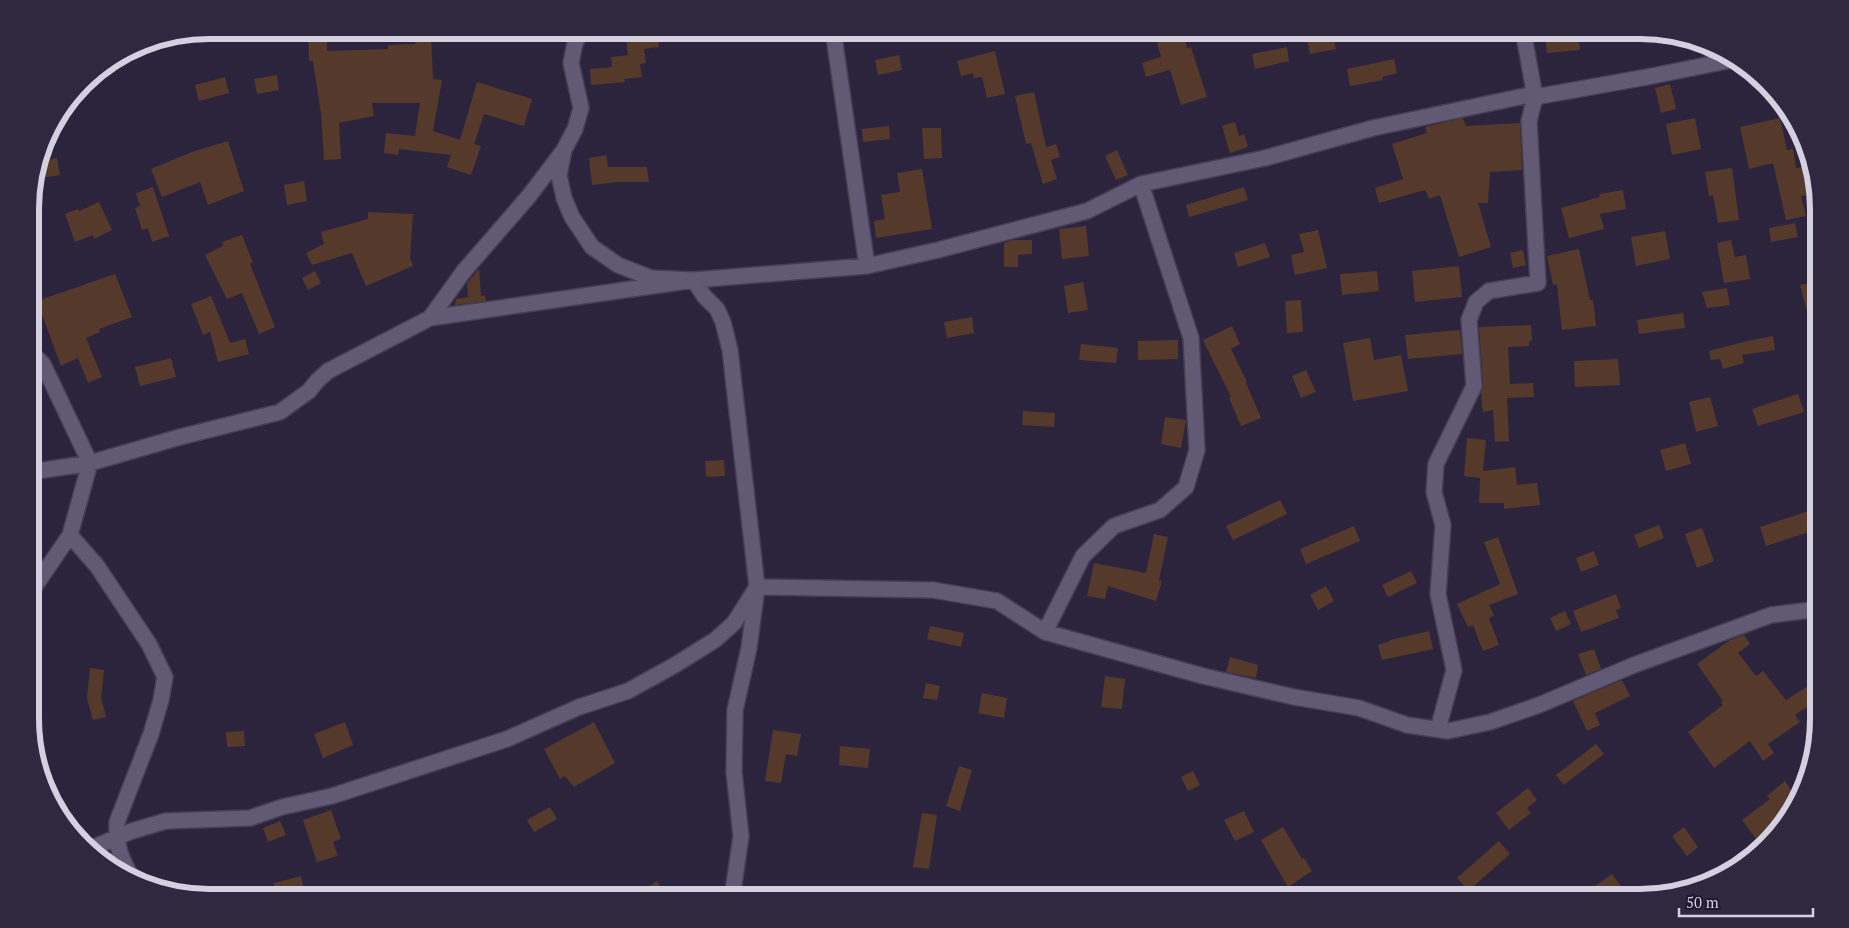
<svg xmlns="http://www.w3.org/2000/svg" width="1849" height="928" font-family="'PT Serif',serif">
<style>
.building{fill:#553a2c}
.lines{fill:none;stroke-linecap:round;stroke-linejoin:round}
.minor-casing{stroke:#463f53;stroke-width:18}
.minor{stroke:#625975;stroke-width:15}
.rim{fill:none;stroke:#d5d0e0;stroke-width:6}
</style>
<rect width="100%" height="100%" fill="#2c233c"/>
<!-- building -->
<path class="building" d="M 308,30 L 327,30 L 327,51 L 388,49 L 388,45 L 415,44 L 415,34 L 431,33 L 433,79 L 442,80 L 433,131 L 460,140 L 477,82 L 532,99 L 524,126 L 484,114 L 474,144 L 481,146 L 471,175 L 447,167 L 451,155 L 399,149 L 398,155 L 384,153 L 386,133 L 415,136 L 420,103 L 372,103 L 374,116 L 339,123 L 341,159 L 324,160 L 321,114 L 313,61 L 309,61 Z
M 625,30 L 656,30 L 659,47 L 644,49 L 646,63 L 640,64 L 642,77 L 624,79 L 625,82 L 591,85 L 590,69 L 612,67 L 611,57 L 628,55 Z
M 1172,30 L 1182,30 L 1187,48 L 1191,47 L 1207,97 L 1181,105 L 1170,70 L 1146,77 L 1142,63 L 1161,57 L 1155,35 Z
M 1544,30 L 1578,30 L 1580,50 L 1547,53 Z
M 1333,34 L 1336,49 L 1310,54 L 1307,39 Z
M 1287,47 L 1289,61 L 1255,69 L 1252,54 Z
M 995,51 L 1005,94 L 987,98 L 982,77 L 974,78 L 973,73 L 961,76 L 957,61 Z
M 899,55 L 902,70 L 878,75 L 875,60 Z
M 1394,59 L 1397,73 L 1382,77 L 1383,80 L 1350,86 L 1347,69 Z
M 277,75 L 279,90 L 257,94 L 254,79 Z
M 225,77 L 229,93 L 199,101 L 195,85 Z
M 1670,84 L 1676,109 L 1661,113 L 1655,88 Z
M 1034,92 L 1046,147 L 1056,144 L 1060,157 L 1051,160 L 1057,179 L 1043,184 L 1031,143 L 1026,144 L 1015,96 Z
M 1463,118 L 1466,126 L 1520,123 L 1522,170 L 1490,172 L 1488,203 L 1478,203 L 1491,247 L 1459,257 L 1440,195 L 1429,199 L 1425,190 L 1379,203 L 1375,188 L 1403,179 L 1392,144 L 1427,133 L 1425,127 Z
M 1695,118 L 1701,149 L 1672,155 L 1666,124 Z
M 1780,118 L 1787,150 L 1793,149 L 1796,168 L 1810,166 L 1818,186 L 1818,193 L 1801,196 L 1806,216 L 1786,220 L 1773,163 L 1749,169 L 1740,127 Z
M 1235,122 L 1239,136 L 1244,134 L 1248,147 L 1230,153 L 1222,126 Z
M 889,126 L 890,139 L 863,142 L 862,129 Z
M 922,128 L 941,128 L 942,158 L 924,159 Z
M 228,141 L 244,191 L 208,205 L 200,182 L 162,197 L 151,169 L 192,152 Z
M 1117,150 L 1128,175 L 1116,180 L 1105,156 Z
M 606,155 L 608,167 L 647,167 L 649,182 L 616,182 L 592,185 L 589,158 Z
M 57,158 L 60,175 L 35,179 L 40,161 Z
M 1732,168 L 1739,220 L 1718,223 L 1713,195 L 1709,196 L 1705,172 Z
M 922,169 L 932,229 L 876,238 L 874,221 L 885,219 L 881,195 L 900,192 L 897,173 Z
M 304,181 L 307,201 L 287,205 L 284,185 Z
M 153,187 L 169,236 L 152,242 L 148,228 L 142,230 L 135,208 L 140,206 L 136,193 Z
M 1244,187 L 1248,200 L 1189,217 L 1186,205 Z
M 1623,190 L 1626,209 L 1600,214 L 1604,229 L 1569,238 L 1561,208 L 1600,197 L 1599,194 Z
M 99,202 L 112,230 L 94,239 L 93,235 L 75,242 L 65,214 L 78,209 L 79,211 Z
M 368,212 L 413,214 L 410,258 L 413,266 L 366,286 L 352,253 L 312,265 L 306,253 L 324,244 L 321,232 L 368,219 Z
M 1795,223 L 1798,237 L 1771,242 L 1769,228 Z
M 1086,226 L 1089,256 L 1062,259 L 1059,229 Z
M 1318,230 L 1327,268 L 1295,275 L 1291,255 L 1304,252 L 1299,234 Z
M 1665,231 L 1670,259 L 1636,266 L 1631,237 Z
M 242,235 L 253,263 L 250,264 L 275,327 L 259,334 L 242,293 L 227,299 L 205,255 L 223,246 L 222,242 Z
M 1013,240 L 1032,240 L 1032,254 L 1018,255 L 1018,267 L 1004,267 L 1004,243 Z
M 1731,240 L 1735,257 L 1746,255 L 1750,279 L 1724,283 L 1717,243 Z
M 1265,243 L 1270,257 L 1238,267 L 1234,253 Z
M 1579,249 L 1590,300 L 1593,300 L 1596,326 L 1562,330 L 1557,284 L 1553,285 L 1547,256 Z
M 1523,250 L 1526,265 L 1513,268 L 1510,253 Z
M 1459,266 L 1462,297 L 1415,302 L 1412,271 Z
M 479,269 L 481,296 L 485,295 L 486,301 L 455,305 L 456,299 L 468,297 L 467,283 Z
M 315,271 L 321,283 L 308,290 L 302,278 Z
M 1377,271 L 1379,291 L 1342,295 L 1340,274 Z
M 115,274 L 132,317 L 99,329 L 100,332 L 86,338 L 102,377 L 88,383 L 78,358 L 61,366 L 37,301 Z
M 1818,281 L 1818,333 L 1813,334 L 1800,285 Z
M 1083,282 L 1088,310 L 1068,313 L 1064,286 Z
M 1727,288 L 1730,305 L 1707,308 L 1702,292 Z
M 211,296 L 230,343 L 245,339 L 249,354 L 218,362 L 210,332 L 203,335 L 191,304 Z
M 1301,300 L 1303,332 L 1287,333 L 1285,301 Z
M 1683,313 L 1685,328 L 1639,334 L 1637,320 Z
M 972,317 L 974,333 L 947,338 L 944,322 Z
M 1531,325 L 1532,341 L 1529,341 L 1529,346 L 1508,347 L 1510,384 L 1533,383 L 1534,397 L 1507,398 L 1509,441 L 1495,442 L 1493,410 L 1483,412 L 1482,405 L 1481,393 L 1483,385 L 1479,327 Z
M 1232,326 L 1240,344 L 1231,349 L 1247,382 L 1246,383 L 1261,418 L 1241,426 L 1229,398 L 1231,397 L 1203,340 Z
M 1460,330 L 1462,354 L 1408,359 L 1405,335 Z
M 1773,336 L 1775,350 L 1742,355 L 1744,363 L 1723,369 L 1720,359 L 1711,360 L 1709,351 L 1747,341 Z
M 1370,338 L 1374,360 L 1401,355 L 1408,391 L 1353,401 L 1343,343 Z
M 1178,340 L 1178,359 L 1138,360 L 1138,341 Z
M 1081,344 L 1118,348 L 1116,363 L 1079,360 Z
M 171,358 L 176,377 L 140,386 L 135,367 Z
M 1618,359 L 1620,385 L 1575,387 L 1574,361 Z
M 1306,370 L 1316,392 L 1301,398 L 1292,376 Z
M 1798,394 L 1804,412 L 1758,426 L 1752,409 Z
M 1710,397 L 1718,426 L 1696,432 L 1689,402 Z
M 1023,411 L 1055,413 L 1054,427 L 1022,425 Z
M 1165,417 L 1186,420 L 1181,448 L 1161,444 Z
M 1467,438 L 1486,440 L 1483,471 L 1515,467 L 1517,485 L 1537,483 L 1540,505 L 1504,509 L 1504,503 L 1479,503 L 1480,478 L 1464,476 Z
M 1685,443 L 1691,464 L 1666,471 L 1660,450 Z
M 724,460 L 725,476 L 706,477 L 705,461 Z
M 1280,500 L 1287,514 L 1233,540 L 1226,526 Z
M 1818,508 L 1818,529 L 1766,546 L 1760,527 Z
M 1659,525 L 1664,538 L 1639,548 L 1634,535 Z
M 1354,526 L 1360,541 L 1306,564 L 1300,549 Z
M 1702,528 L 1714,561 L 1697,568 L 1685,534 Z
M 1154,534 L 1168,537 L 1159,580 L 1162,581 L 1156,601 L 1108,586 L 1105,599 L 1087,596 L 1094,563 L 1146,573 Z
M 1498,537 L 1518,594 L 1489,605 L 1494,615 L 1489,618 L 1499,645 L 1483,651 L 1473,625 L 1468,627 L 1457,604 L 1500,584 L 1484,542 Z
M 1594,551 L 1599,565 L 1581,572 L 1576,558 Z
M 1411,571 L 1417,583 L 1388,597 L 1382,585 Z
M 1326,586 L 1334,601 L 1318,610 L 1310,595 Z
M 1616,594 L 1621,608 L 1616,610 L 1619,618 L 1581,632 L 1573,611 Z
M 1565,611 L 1571,624 L 1556,631 L 1550,618 Z
M 930,626 L 964,633 L 961,647 L 927,639 Z
M 1429,631 L 1433,649 L 1382,660 L 1378,645 L 1390,641 L 1390,640 Z
M 1744,635 L 1750,644 L 1738,653 L 1756,676 L 1763,671 L 1786,700 L 1819,679 L 1819,699 L 1795,715 L 1800,722 L 1768,744 L 1774,753 L 1763,761 L 1750,741 L 1714,768 L 1688,732 L 1723,705 L 1721,703 L 1723,701 L 1697,664 L 1730,640 Z
M 1594,649 L 1601,669 L 1586,675 L 1578,654 Z
M 1230,657 L 1258,665 L 1256,678 L 1226,672 Z
M 90,668 L 104,670 L 101,697 L 106,717 L 93,720 L 87,698 Z
M 1105,676 L 1125,679 L 1122,709 L 1101,707 Z
M 1622,680 L 1630,696 L 1595,713 L 1600,725 L 1587,731 L 1573,701 Z
M 926,683 L 940,686 L 937,700 L 923,698 Z
M 982,693 L 1007,698 L 1004,718 L 978,713 Z
M 345,722 L 353,745 L 323,758 L 314,734 Z
M 594,722 L 615,763 L 574,787 L 565,776 L 560,779 L 544,749 Z
M 773,730 L 801,734 L 797,756 L 786,754 L 781,783 L 765,781 Z
M 244,731 L 245,746 L 227,747 L 226,732 Z
M 1596,744 L 1604,754 L 1564,785 L 1556,775 Z
M 840,746 L 870,749 L 868,768 L 839,765 Z
M 959,766 L 972,770 L 960,811 L 946,806 Z
M 1193,771 L 1200,785 L 1188,791 L 1181,777 Z
M 1785,781 L 1791,790 L 1795,787 L 1801,795 L 1801,798 L 1760,844 L 1742,820 L 1770,799 L 1767,796 Z
M 1528,788 L 1537,800 L 1527,808 L 1531,813 L 1509,830 L 1496,813 Z
M 550,807 L 557,819 L 534,832 L 527,820 Z
M 331,810 L 341,839 L 333,842 L 338,856 L 317,862 L 303,820 Z
M 1244,811 L 1254,832 L 1235,841 L 1224,820 Z
M 922,813 L 937,815 L 929,869 L 913,867 Z
M 280,821 L 286,835 L 268,842 L 263,828 Z
M 1283,827 L 1302,859 L 1304,858 L 1312,871 L 1288,887 L 1261,840 Z
M 1684,827 L 1698,847 L 1687,856 L 1672,836 Z
M 1499,841 L 1510,854 L 1468,891 L 1457,878 Z
M 1612,874 L 1625,892 L 1617,898 L 1578,898 Z
M 301,876 L 304,889 L 277,896 L 274,883 Z
M 657,881 L 668,898 L 632,898 Z"/>
<g class="lines">
<defs>
<path id="minor" d="M 833,30 L 867,266
M 564,150 L 559,175 L 564,198 L 572,217 L 592,247 L 618,265 L 651,278 L 694,280 L 704,296 L 717,309 L 723,322 L 730,350 L 757,587 L 749,648 L 735,710 L 734,772 L 741,836 L 732,898
M 430,318 L 464,271 L 529,196 L 564,150 L 575,129 L 581,108 L 571,63 L 575,43 L 582,30
M 31,352 L 43,364 L 90,463 L 70,535 L 31,592
M 31,472 L 90,463 L 180,437 L 280,412 L 309,391 L 317,381 L 328,371 L 430,318 L 694,280 L 867,266 L 938,250 L 1087,211 L 1141,184 L 1265,158 L 1373,128 L 1529,95 L 1535,97 L 1647,77 L 1732,60
M 70,535 L 97,566 L 149,644 L 165,677 L 161,700 L 151,734 L 117,822 C 116,848 121,858 133,880
M 757,587 L 933,590 L 997,601 L 1045,632 L 1203,676 L 1294,697 L 1359,708 L 1407,725 L 1448,731 L 1490,722 L 1539,705 L 1634,665 L 1771,615 L 1819,609
M 1045,632 L 1083,556 L 1114,526 L 1160,510 L 1186,487 L 1197,450 L 1191,338 L 1141,184
M 1438,729 L 1454,670 L 1438,594 L 1443,525 L 1434,492 L 1436,464 L 1474,386 L 1469,320 L 1476,302 L 1489,291 L 1538,283 L 1529,121 L 1535,97 L 1523,30
M 92,848 L 132,831 L 166,821 L 250,818 L 282,807 L 332,796 L 507,739 L 579,707 L 628,691 L 675,665 L 715,640 L 734,623 L 755,590"/>
</defs>
<!-- minor casing -->
<use href="#minor" class="minor-casing"/>
<!-- minor -->
<use href="#minor" class="minor"/>
</g>
<!-- crop -->
<path d="M0 0H1849V928H0ZM209 39H1640A170 170 0 0 1 1810 209V719A170 170 0 0 1 1640 889H209A170 170 0 0 1 39 719V209A170 170 0 0 1 209 39Z" fill="#30283f" fill-rule="evenodd"/>
<path class="rim" d="M209 39H1640A170 170 0 0 1 1810 209V719A170 170 0 0 1 1640 889H209A170 170 0 0 1 39 719V209A170 170 0 0 1 209 39Z"/>
<!-- scale -->
<path d="M1679 908v8h134v-8" fill="none" stroke="#d5d0e0" stroke-width="2.5"/>
<text x="1686" y="908" font-size="15" fill="#d5d0e0" stroke="#221931" stroke-width="4" paint-order="stroke">50 m</text>
</svg>
